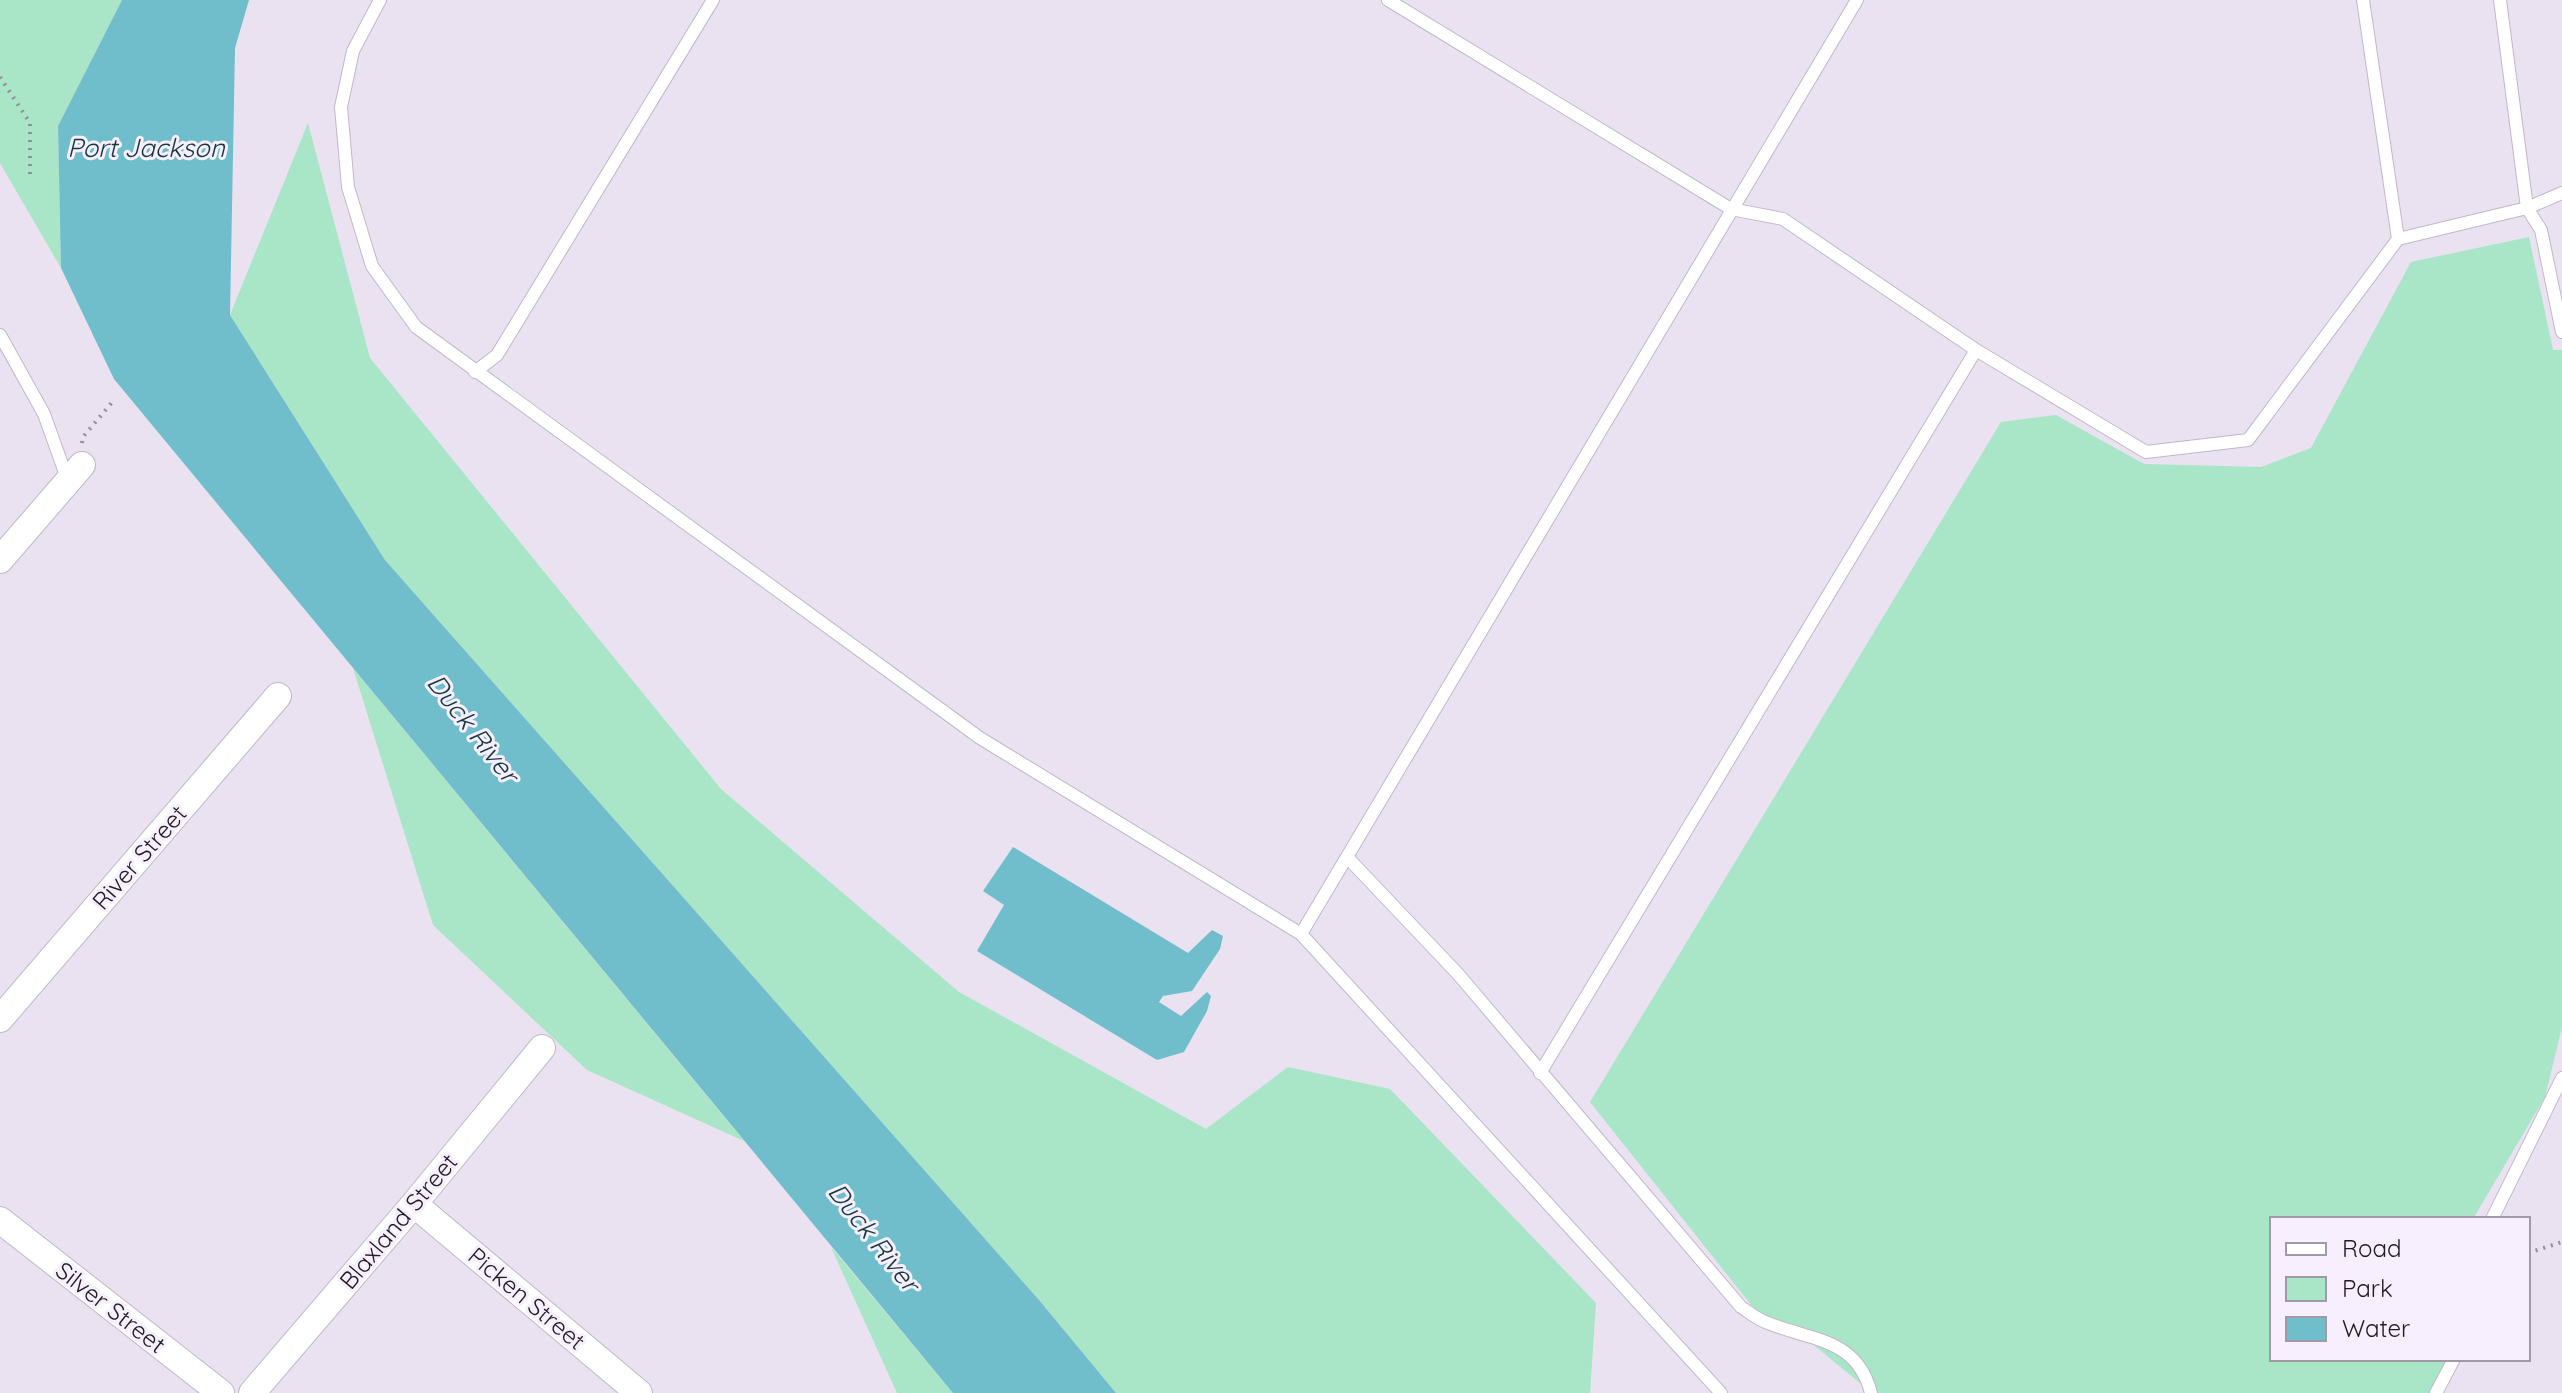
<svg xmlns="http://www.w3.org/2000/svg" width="2562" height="1393" font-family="Quicksand,sans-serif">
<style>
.green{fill:#a9e5c7}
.water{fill:#70becb}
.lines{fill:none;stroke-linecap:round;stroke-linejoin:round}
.lane-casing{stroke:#c1b8c8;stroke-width:14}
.street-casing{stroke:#c1b8c8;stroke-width:28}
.path{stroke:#948e9a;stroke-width:4;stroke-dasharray:2 6;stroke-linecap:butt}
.lane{stroke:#fff;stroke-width:12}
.street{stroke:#fff;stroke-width:26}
.labels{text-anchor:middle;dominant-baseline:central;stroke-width:6;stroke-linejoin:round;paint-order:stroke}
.street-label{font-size:24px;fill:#1f1c22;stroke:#f7eefe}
.water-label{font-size:26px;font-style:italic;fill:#14393f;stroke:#f7eefe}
</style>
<rect width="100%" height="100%" fill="#eae1f1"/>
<!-- green -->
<path class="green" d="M 0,0 L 122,0 L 58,126 L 61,268 L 0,163 Z
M 308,123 L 370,358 L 721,789 L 959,992 L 1206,1129 L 1288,1067 L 1390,1089 L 1596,1303 L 1590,1393 L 1116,1393 L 1039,1300 L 385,560 L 230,315 Z
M 2529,237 L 2553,350 L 2562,350 L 2562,1027 L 2545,1097 L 2473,1219 L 2272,1219 L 2272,1359 L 2445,1359 L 2441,1393 L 1872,1393 L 1810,1342 L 1756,1311 L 1590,1102 L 2001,422 L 2056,415 L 2144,464 L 2261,467 L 2311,448 L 2411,262 Z
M 353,668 L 744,1141 L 587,1070 L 433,925 Z
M 831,1247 L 953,1393 L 897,1393 Z"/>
<!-- water -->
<path class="water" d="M 122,0 L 249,0 L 235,48 L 230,315 L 385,560 L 1039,1300 L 1116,1393 L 953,1393 L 114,379 L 61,268 L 58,126 Z
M 1013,847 L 1188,953 L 1212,930 L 1223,936 L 1220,949 L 1192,991 L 1163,996 L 1159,1002 L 1181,1016 L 1207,992 L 1211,996 L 1207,1011 L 1184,1052 L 1157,1060 L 977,951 L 1004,905 L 983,891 Z"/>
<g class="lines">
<defs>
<path id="lane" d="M 380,0 L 353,51 L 341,107 L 348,187 L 372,266 L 416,327 L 980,738 L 1301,934 L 1721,1393
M 1388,0 L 1731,209 L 1783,219 L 1976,350 L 2146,452 L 2248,440 L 2398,239 L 2527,208 L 2562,193
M 2363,0 L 2398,239
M 2500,0 L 2527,208 L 2541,230 L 2562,332
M 0,335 L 44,414 L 68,481
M 475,372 L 497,355 L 713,0
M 1347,857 L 1458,974 L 1741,1307 C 1749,1312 1758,1320 1768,1323 C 1812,1341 1857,1338 1871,1393
M 1301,934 L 1857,0
M 1540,1073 L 1976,350
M 2492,1219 L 2562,1078
M 2436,1393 L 2454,1359"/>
<path id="street" d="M 0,560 L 82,465
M 0,1019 L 278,696
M 414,1204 L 639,1393
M 0,1220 L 221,1393
M 252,1393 L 414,1204 L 542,1048"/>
</defs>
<!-- lane casing -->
<use href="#lane" class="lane-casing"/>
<!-- street casing -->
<use href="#street" class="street-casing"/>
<!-- path -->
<path class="path" d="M 0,77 L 30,123 L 30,177
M 82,443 L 83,437 L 114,400
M 2528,1253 L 2562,1242"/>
<!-- lane -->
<use href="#lane" class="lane"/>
<!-- street -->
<use href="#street" class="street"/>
</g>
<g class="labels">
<!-- street labels -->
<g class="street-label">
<text transform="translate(139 857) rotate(-49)">River Street</text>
<text transform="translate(398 1221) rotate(-50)">Blaxland Street</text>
<text transform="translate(527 1298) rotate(40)">Picken Street</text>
<text transform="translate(111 1307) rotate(38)">Silver Street</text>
</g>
<!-- water labels -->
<g class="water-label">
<text x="146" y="147">Port Jackson</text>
<text transform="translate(473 728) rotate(52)">Duck River</text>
<text transform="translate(874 1237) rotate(52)">Duck River</text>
</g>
</g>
<!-- legend -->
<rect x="2270" y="1217" width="260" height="144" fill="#f7eefe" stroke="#a19aa6" stroke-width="2"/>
<rect x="2286" y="1243" width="40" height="12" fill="#ffffff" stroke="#a19aa6" stroke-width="2"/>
<text x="2342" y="1257" font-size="24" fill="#1f1c22">Road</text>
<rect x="2286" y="1277" width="40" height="24" fill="#a9e5c7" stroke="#a19aa6" stroke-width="2"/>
<text x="2342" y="1297" font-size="24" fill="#1f1c22">Park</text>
<rect x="2286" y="1317" width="40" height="24" fill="#70becb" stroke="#a19aa6" stroke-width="2"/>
<text x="2342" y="1337" font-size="24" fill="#1f1c22">Water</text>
</svg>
